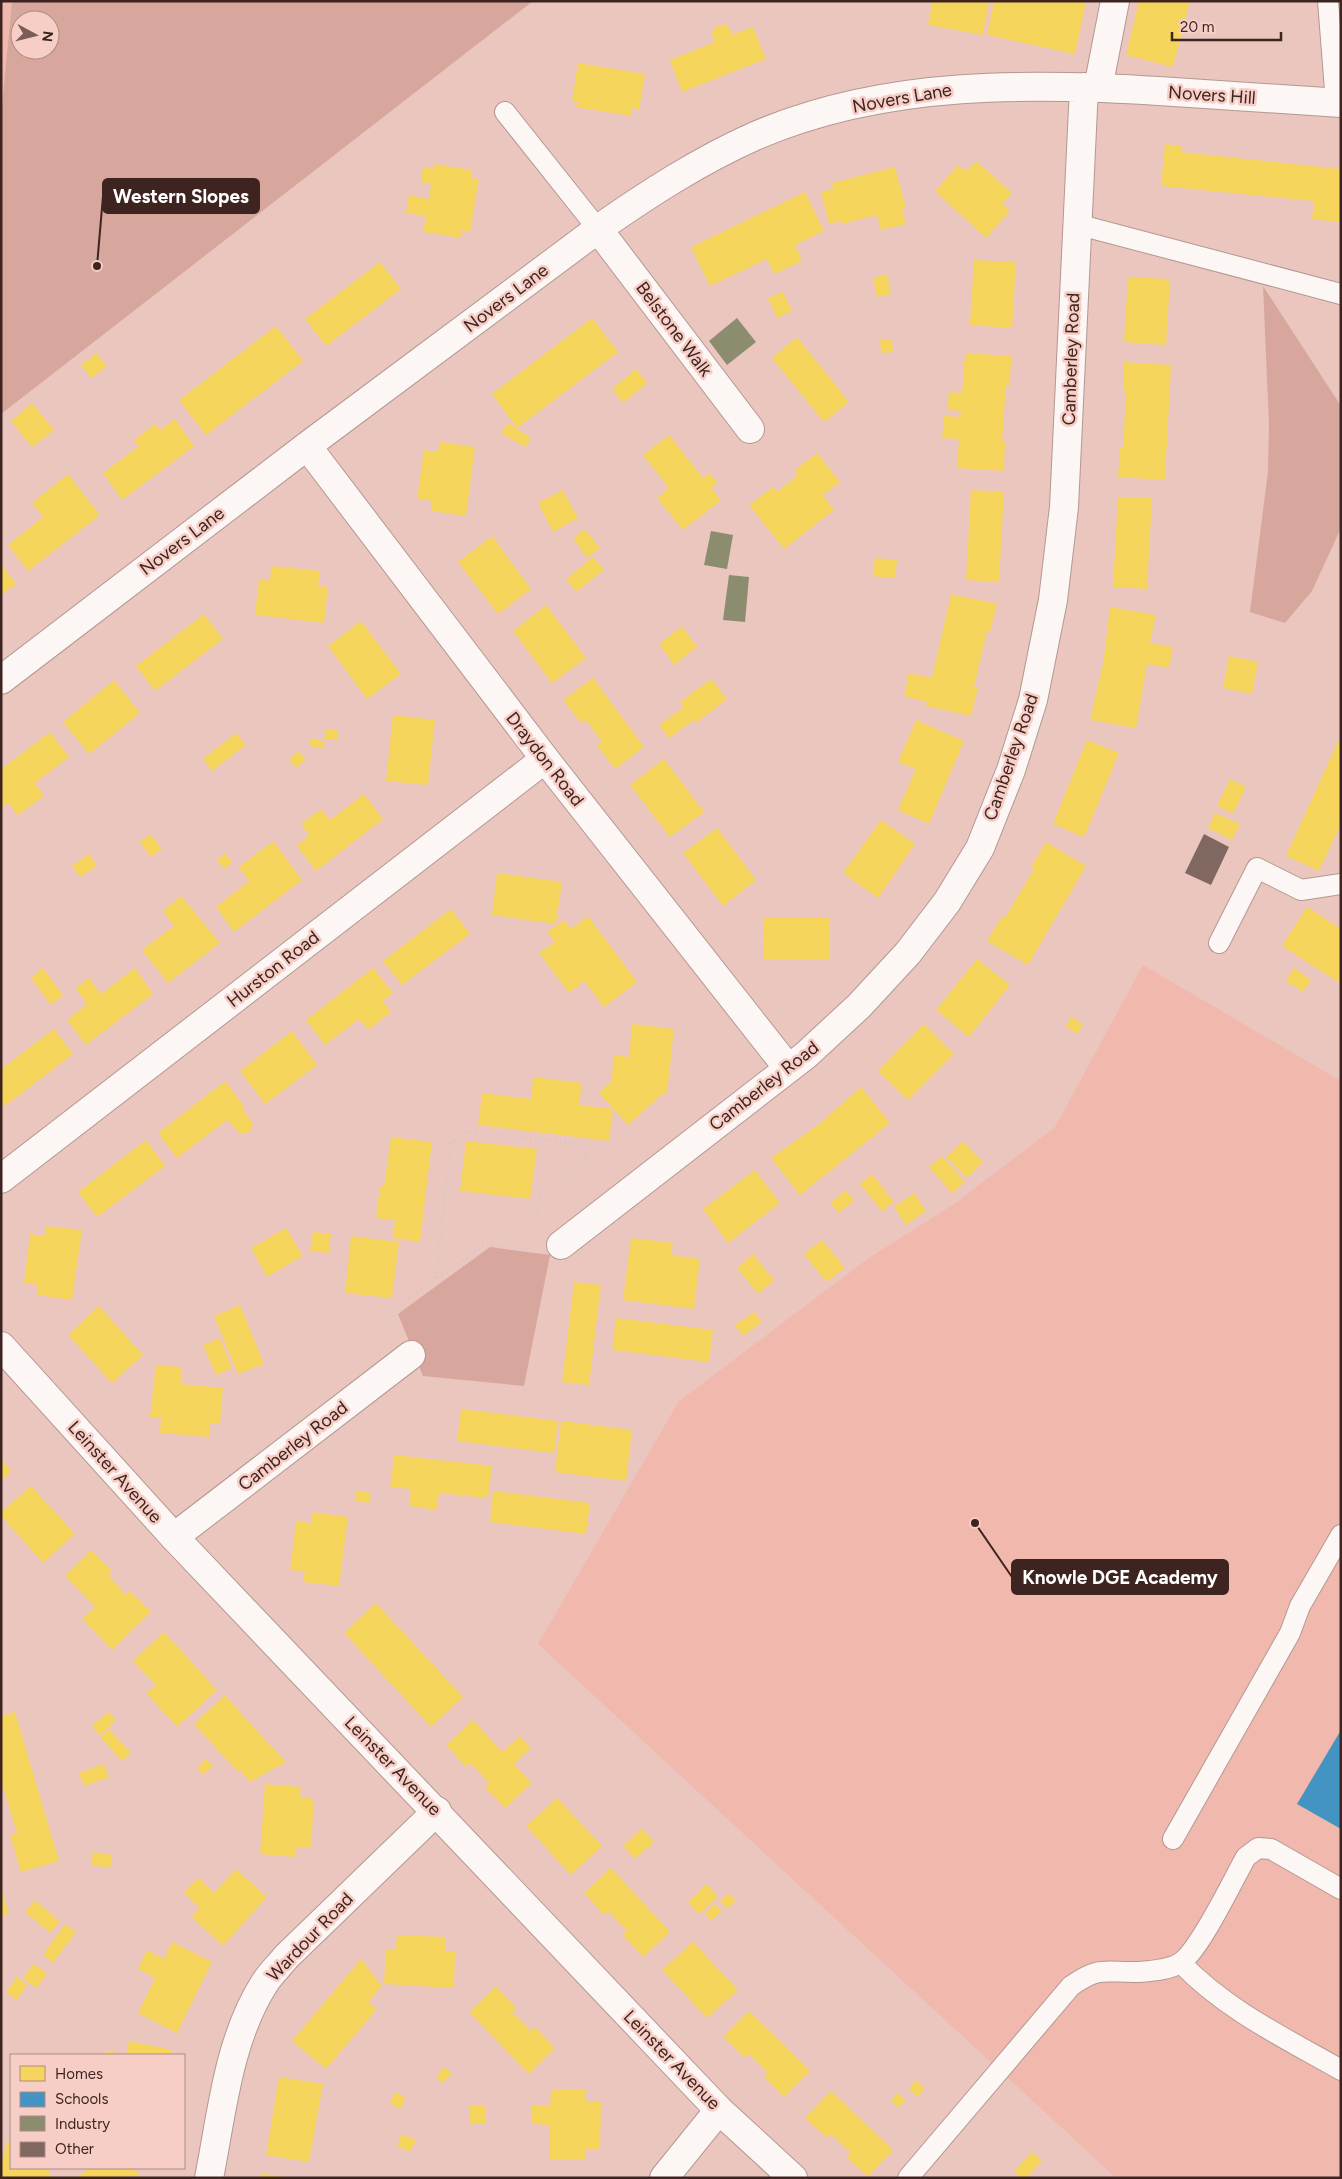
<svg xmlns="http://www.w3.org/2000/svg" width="1342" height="2179" font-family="Figtree,sans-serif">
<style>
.built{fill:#f1b9ad}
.green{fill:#d7a69c;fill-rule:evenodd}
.homes{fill:#f6d55c}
.schools{fill:#4393c3}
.industry{fill:#8c8c6e}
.building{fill:#806861}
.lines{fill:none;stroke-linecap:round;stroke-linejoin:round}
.lane-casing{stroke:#b39892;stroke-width:22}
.street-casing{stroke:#b39892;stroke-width:30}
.secondary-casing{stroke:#b39892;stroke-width:30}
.path{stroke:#d1c7c5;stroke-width:3;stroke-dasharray:1 4;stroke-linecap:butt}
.lane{stroke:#fcf6f5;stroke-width:20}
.street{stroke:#fcf6f5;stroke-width:28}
.secondary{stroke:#fcf6f5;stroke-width:28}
.labels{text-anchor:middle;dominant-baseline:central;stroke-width:5;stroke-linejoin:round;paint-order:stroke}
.street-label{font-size:18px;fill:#3e2420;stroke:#f7cec6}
.leader{fill:none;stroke:#3e2420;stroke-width:2}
.callout-dot{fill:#3e2420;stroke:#f7cec6;stroke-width:2}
.callout{fill:#3e2420;stroke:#3e2420;stroke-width:2}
.callout-label{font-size:19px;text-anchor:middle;font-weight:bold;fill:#fff}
</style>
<rect width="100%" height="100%" fill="#eac6bf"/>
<!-- built -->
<path class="built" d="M 1,1 L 12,1 L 1,117 Z
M 1143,965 L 1341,1081 L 1341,2178 L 1116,2178 L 538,1644 L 679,1401 L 869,1258 L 957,1202 L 1055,1127 Z"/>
<!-- green -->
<path class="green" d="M 12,1 L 533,1 L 1,414 L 1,117 ZM 20,20 L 50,20 L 50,50 L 20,50 Z
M 1263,286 L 1341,406 L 1341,528 L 1312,591 L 1285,623 L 1250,612 L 1268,472 L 1269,424 Z
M 490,1247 L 550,1255 L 524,1386 L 423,1376 L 398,1314 Z"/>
<!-- homes -->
<path class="homes" d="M 932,1 L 989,1 L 983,35 L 928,25 Z
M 994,1 L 1075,1 L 1086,3 L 1075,54 L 987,35 Z
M 1139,1 L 1190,1 L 1173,67 L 1126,55 Z
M 724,24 L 729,27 L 732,35 L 753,27 L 766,59 L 682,92 L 670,60 L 715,42 L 712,33 L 714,28 Z
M 578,63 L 645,74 L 639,110 L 632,108 L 631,116 L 576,107 L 578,101 L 572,101 Z
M 1165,144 L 1182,146 L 1181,152 L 1341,169 L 1339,222 L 1312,219 L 1314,201 L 1161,186 Z
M 976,161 L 1012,193 L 1002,204 L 1010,211 L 986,238 L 935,191 L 958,165 L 966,171 Z
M 434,164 L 472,170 L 471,178 L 479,179 L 470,232 L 461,230 L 461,238 L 423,232 L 426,216 L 406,213 L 409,195 L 429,199 L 431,184 L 421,182 L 423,167 L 433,169 Z
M 895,167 L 906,208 L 902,209 L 906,224 L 881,230 L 877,215 L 842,224 L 841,221 L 829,224 L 821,192 L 833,189 L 832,183 Z
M 805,192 L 824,231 L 795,245 L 802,261 L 774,274 L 767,259 L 710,286 L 691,247 Z
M 974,260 L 1016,262 L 1012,328 L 970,325 Z
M 380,262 L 401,289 L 326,346 L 305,319 Z
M 887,274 L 891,294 L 877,297 L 873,278 Z
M 1128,277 L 1170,279 L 1166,345 L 1124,342 Z
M 783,292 L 792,311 L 777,318 L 768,298 Z
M 592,318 L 618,352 L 517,428 L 492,394 Z
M 276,326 L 303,361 L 206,435 L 179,400 Z
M 797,337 L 849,402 L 824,422 L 772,358 Z
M 892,339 L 893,352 L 881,353 L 880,340 Z
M 96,353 L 107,366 L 91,378 L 81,365 Z
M 965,353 L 1012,356 L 1009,385 L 1006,385 L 1002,442 L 1005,442 L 1004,471 L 957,468 L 959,439 L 942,438 L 944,416 L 960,417 L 961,411 L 947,410 L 949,392 L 962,393 Z
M 1124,362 L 1171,365 L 1165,480 L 1118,477 L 1120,448 L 1123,448 L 1126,391 L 1123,391 Z
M 636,369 L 647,383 L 623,403 L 612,389 Z
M 32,403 L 54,430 L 32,447 L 11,421 Z
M 175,419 L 194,446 L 122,500 L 103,473 L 139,446 L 134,440 L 155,424 L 160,430 Z
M 508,423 L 531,438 L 525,447 L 501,433 Z
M 669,435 L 703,478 L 709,473 L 718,483 L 711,488 L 721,500 L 683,530 L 657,498 L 669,488 L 643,455 Z
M 440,442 L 475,447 L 466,516 L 431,511 L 432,501 L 417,499 L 424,450 L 438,452 Z
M 817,453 L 840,482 L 823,495 L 834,510 L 784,549 L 749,505 L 773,487 L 777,492 L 798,475 L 794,471 Z
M 68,474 L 100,515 L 28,571 L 8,545 L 43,517 L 32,503 Z
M 563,490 L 578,518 L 553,532 L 538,503 Z
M 971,490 L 1004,492 L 999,582 L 966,580 Z
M 1118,497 L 1152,498 L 1147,589 L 1113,587 Z
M 585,529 L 600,548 L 587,558 L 573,538 Z
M 492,536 L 531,589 L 498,614 L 458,562 Z
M 593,557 L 604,570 L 576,592 L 566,579 Z
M 875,558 L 897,560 L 895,578 L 873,576 Z
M 1,564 L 16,584 L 1,595 Z
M 271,566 L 320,571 L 318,586 L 328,587 L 324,623 L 255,615 L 259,579 L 270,581 Z
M 951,594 L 997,604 L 990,632 L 987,631 L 974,687 L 978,688 L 971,716 L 926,706 L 927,702 L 904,696 L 909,673 L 932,678 Z
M 546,605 L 586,658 L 552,683 L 513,631 Z
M 1110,607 L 1156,615 L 1150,643 L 1173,647 L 1169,668 L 1147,664 L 1136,728 L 1090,720 L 1103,664 Z
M 204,614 L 223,639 L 155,691 L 136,666 Z
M 361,621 L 401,674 L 367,699 L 328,646 Z
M 682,626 L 697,647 L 674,665 L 659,644 Z
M 1229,656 L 1258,662 L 1252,694 L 1223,688 Z
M 593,678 L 644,747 L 615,769 L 597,745 L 602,742 L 586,720 L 581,723 L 563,700 Z
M 711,679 L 727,699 L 696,723 L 694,720 L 669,738 L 659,725 L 684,707 L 680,702 Z
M 114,680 L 140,713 L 89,754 L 63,722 Z
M 393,715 L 435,720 L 428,785 L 386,781 Z
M 916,720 L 964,741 L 929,824 L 898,810 L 916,769 L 898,762 Z
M 326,729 L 338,730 L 337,740 L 324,739 Z
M 50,732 L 69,757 L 35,783 L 44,796 L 18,815 L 8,803 L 1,809 L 1,769 Z
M 236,733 L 246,745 L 212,771 L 203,759 Z
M 1341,735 L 1341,824 L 1319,871 L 1286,856 Z
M 311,738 L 325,742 L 322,749 L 309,745 Z
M 1087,740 L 1119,753 L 1084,837 L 1053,824 Z
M 298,751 L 306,759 L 296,768 L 289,760 Z
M 664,759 L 704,812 L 670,837 L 630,785 Z
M 1230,779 L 1246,787 L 1233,814 L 1217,806 Z
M 364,794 L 383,819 L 316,871 L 297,846 L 309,835 L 301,824 L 321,809 L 330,820 Z
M 1215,813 L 1240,824 L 1232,840 L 1208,828 Z
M 881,820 L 915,844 L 878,898 L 843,873 Z
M 717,828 L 756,880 L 723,906 L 683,853 Z
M 150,834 L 162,849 L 151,857 L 140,842 Z
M 273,841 L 302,880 L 234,932 L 216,907 L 249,881 L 239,867 Z
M 1046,842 L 1086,866 L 1028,965 L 987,941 L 1002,916 L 1005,918 L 1034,869 L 1031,867 Z
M 225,853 L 232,862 L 224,869 L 217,860 Z
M 89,854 L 97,866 L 80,877 L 72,866 Z
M 497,873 L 562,882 L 556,924 L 492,915 Z
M 181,896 L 220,943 L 168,983 L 142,950 L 174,926 L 163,911 Z
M 1307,907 L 1341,929 L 1341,984 L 1282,946 Z
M 451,909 L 470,934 L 402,985 L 383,961 Z
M 588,916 L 637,982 L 604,1007 L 584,981 L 569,993 L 539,953 L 555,942 L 547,932 L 564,920 L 571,929 Z
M 829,917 L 829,959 L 764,960 L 763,918 Z
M 977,959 L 1010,985 L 969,1037 L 936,1010 Z
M 43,968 L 63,995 L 51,1005 L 31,978 Z
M 135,968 L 153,994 L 86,1045 L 67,1020 L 87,1004 L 76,988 L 89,978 L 101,994 Z
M 373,968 L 393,993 L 383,1001 L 391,1012 L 368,1030 L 359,1019 L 325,1045 L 306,1020 Z
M 1294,968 L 1311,980 L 1303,992 L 1286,981 Z
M 1071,1017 L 1083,1024 L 1077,1034 L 1066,1027 Z
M 632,1024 L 674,1029 L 667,1094 L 662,1094 L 628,1125 L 599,1093 L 611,1082 L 614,1055 L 629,1057 Z
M 924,1024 L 954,1054 L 908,1100 L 878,1071 Z
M 54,1029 L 73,1054 L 5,1106 L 1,1101 L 1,1069 Z
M 292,1031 L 317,1065 L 265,1104 L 240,1071 Z
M 533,1077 L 582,1083 L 579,1105 L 613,1109 L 609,1141 L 478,1125 L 482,1093 L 531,1099 Z
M 225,1081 L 244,1106 L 242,1108 L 253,1124 L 251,1130 L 246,1134 L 240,1134 L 227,1120 L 177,1158 L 158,1133 Z
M 861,1087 L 890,1123 L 800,1195 L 771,1158 L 818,1125 Z
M 391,1137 L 432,1142 L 420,1242 L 393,1238 L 395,1220 L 376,1218 L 380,1186 L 384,1187 Z
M 146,1140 L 165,1166 L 97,1217 L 78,1192 Z
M 466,1141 L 537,1149 L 530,1199 L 460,1191 Z
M 963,1141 L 983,1162 L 967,1178 L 946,1157 Z
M 942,1156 L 965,1182 L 952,1193 L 929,1167 Z
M 755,1170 L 780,1203 L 728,1243 L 703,1209 Z
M 872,1174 L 894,1202 L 882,1211 L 860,1184 Z
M 846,1190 L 854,1200 L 839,1213 L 830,1203 Z
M 914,1193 L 926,1211 L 906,1225 L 894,1207 Z
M 46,1226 L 82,1230 L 72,1300 L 37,1295 L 38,1285 L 24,1283 L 30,1234 L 45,1236 Z
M 286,1228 L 303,1256 L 267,1277 L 251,1248 Z
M 313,1232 L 331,1234 L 329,1253 L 310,1251 Z
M 351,1236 L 399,1242 L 392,1298 L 345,1293 Z
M 631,1238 L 673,1243 L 671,1255 L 700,1259 L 694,1309 L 623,1300 Z
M 822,1240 L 845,1268 L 826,1282 L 804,1254 Z
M 753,1254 L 774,1280 L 758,1294 L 737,1268 Z
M 574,1282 L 601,1285 L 589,1385 L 562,1382 Z
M 240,1305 L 264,1364 L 238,1374 L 214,1316 Z
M 99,1306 L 143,1355 L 112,1383 L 68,1335 Z
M 754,1312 L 762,1322 L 743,1336 L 735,1325 Z
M 616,1318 L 713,1330 L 709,1362 L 612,1350 Z
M 220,1338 L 232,1368 L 216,1375 L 203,1345 Z
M 156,1365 L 182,1367 L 181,1384 L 223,1388 L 220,1424 L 210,1423 L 209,1437 L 160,1433 L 161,1418 L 150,1417 Z
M 461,1409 L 558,1421 L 554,1453 L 457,1441 Z
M 561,1421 L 632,1430 L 626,1481 L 555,1472 Z
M 394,1455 L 492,1466 L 488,1498 L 439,1493 L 437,1510 L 409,1506 L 411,1489 L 390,1487 Z
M 1,1459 L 12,1471 L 1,1481 Z
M 31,1486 L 75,1534 L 43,1563 L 1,1516 L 1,1512 Z
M 357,1490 L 371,1493 L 369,1503 L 355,1501 Z
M 493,1491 L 590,1503 L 586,1534 L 490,1522 Z
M 313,1512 L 348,1517 L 339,1586 L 303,1582 L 305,1571 L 290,1570 L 296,1521 L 311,1523 Z
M 91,1550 L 112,1571 L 108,1575 L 126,1595 L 130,1591 L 151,1612 L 112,1650 L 82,1619 L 95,1607 L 65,1576 Z
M 376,1603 L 463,1697 L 431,1727 L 344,1633 Z
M 164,1632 L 217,1690 L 177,1727 L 146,1693 L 156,1685 L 133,1661 Z
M 225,1695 L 247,1720 L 286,1762 L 250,1782 L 240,1770 L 238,1772 L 194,1724 Z
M 15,1712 L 59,1861 L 21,1872 L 10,1835 L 17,1833 L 1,1780 L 1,1716 Z
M 108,1712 L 116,1720 L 100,1735 L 92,1726 Z
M 473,1720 L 502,1752 L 520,1736 L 531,1748 L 514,1764 L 532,1783 L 505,1808 L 485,1787 L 489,1783 L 470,1763 L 466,1767 L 446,1745 Z
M 109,1729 L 131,1753 L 122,1761 L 100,1737 Z
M 206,1759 L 213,1766 L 203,1775 L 197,1768 Z
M 104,1764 L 109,1777 L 84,1786 L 79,1773 Z
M 265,1784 L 301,1787 L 300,1797 L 314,1799 L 311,1848 L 296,1847 L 295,1857 L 260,1854 Z
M 557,1798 L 602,1846 L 571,1875 L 526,1826 Z
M 642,1828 L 654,1842 L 635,1859 L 623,1846 Z
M 93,1852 L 112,1855 L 110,1868 L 91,1865 Z
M 611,1868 L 670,1932 L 643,1957 L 623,1935 L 627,1931 L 608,1911 L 604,1915 L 584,1893 Z
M 236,1869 L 267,1897 L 223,1946 L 192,1917 L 200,1908 L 184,1893 L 198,1878 L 214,1893 Z
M 707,1884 L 718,1897 L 699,1914 L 688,1902 Z
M 1,1887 L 9,1914 L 1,1916 Z
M 729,1893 L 736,1901 L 727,1909 L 720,1901 Z
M 35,1900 L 60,1922 L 50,1933 L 25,1912 Z
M 715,1904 L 722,1911 L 711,1921 L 705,1913 Z
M 65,1924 L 76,1932 L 53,1963 L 43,1955 Z
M 397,1935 L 445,1937 L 445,1951 L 455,1952 L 454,1988 L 384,1984 L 386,1949 L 396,1949 Z
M 172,1942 L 212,1962 L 177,2033 L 138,2013 L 155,1978 L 138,1969 L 147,1950 L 164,1959 Z
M 693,1942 L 738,1990 L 707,2018 L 662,1970 Z
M 361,1959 L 382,1986 L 368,2002 L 377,2009 L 326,2069 L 292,2041 Z
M 33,1964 L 47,1973 L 37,1988 L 23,1979 Z
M 17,1977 L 27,1985 L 17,2000 L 6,1992 Z
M 496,1986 L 516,2008 L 512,2012 L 531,2031 L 535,2027 L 555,2048 L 529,2074 L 469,2012 Z
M 749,2011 L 810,2071 L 784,2097 L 764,2077 L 768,2073 L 749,2054 L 745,2058 L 723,2037 Z
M 129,2041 L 172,2050 L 171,2055 L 126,2055 Z
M 106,2051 L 123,2054 L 123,2055 L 105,2055 Z
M 445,2067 L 452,2074 L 442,2083 L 436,2076 Z
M 279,2077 L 323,2084 L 309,2162 L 266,2155 Z
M 916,2080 L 925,2089 L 917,2097 L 909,2089 Z
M 551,2090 L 586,2090 L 586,2101 L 601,2101 L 600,2150 L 585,2150 L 585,2160 L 549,2159 L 550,2125 L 531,2124 L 531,2105 L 550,2106 Z
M 831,2091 L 893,2150 L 868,2177 L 846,2157 L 851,2153 L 831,2134 L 827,2138 L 805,2118 Z
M 395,2092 L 406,2098 L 400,2109 L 390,2103 Z
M 898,2093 L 905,2101 L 898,2108 L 891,2100 Z
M 469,2106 L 486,2106 L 486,2123 L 470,2123 Z
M 402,2134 L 416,2140 L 410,2152 L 397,2146 Z
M 7,2142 L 11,2143 L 11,2168 L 48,2168 L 51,2178 L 1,2178 L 1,2166 Z
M 1032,2152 L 1042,2161 L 1026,2178 L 1021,2178 L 1014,2171 Z
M 90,2168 L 134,2168 L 140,2176 L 76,2178 Z
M 261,2173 L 281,2177 L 281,2178 L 261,2178 Z"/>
<!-- schools -->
<path class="schools" d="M 1341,1730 L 1341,1829 L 1297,1804 Z"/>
<!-- industry -->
<path class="industry" d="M 737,318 L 756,342 L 727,365 L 709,341 Z
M 711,531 L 733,535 L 727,569 L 704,565 Z
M 729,575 L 749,577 L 745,622 L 723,620 Z"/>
<!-- building -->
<path class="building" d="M 1204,834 L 1229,847 L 1211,885 L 1185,873 Z"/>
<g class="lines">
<defs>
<path id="lane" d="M 1328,1 L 1336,103
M 505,112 L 598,229
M 1076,224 L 1341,294
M 1219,943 L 1257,868 L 1301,890 L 1341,884
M 1173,1839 L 1290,1633 L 1300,1606 L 1341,1535
M 1181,1963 C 1226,2010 1285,2038 1341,2070
M 908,2178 L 1071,1986 C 1101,1965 1105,1973 1139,1972 C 1151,1971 1169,1970 1180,1963 C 1199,1952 1233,1880 1246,1857 L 1258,1848 L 1271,1849 L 1341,1889"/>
<path id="street" d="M 1098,88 L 1115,1
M 598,229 L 750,429
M 307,446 L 545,759 L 788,1068
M 1,680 L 307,446 L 598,229 C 648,194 699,161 755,136 C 887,79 1033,83 1174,92 C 1229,96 1285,99 1341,103
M 1,1179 L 545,759
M 561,1245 L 806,1055 L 859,1006 L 908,953 L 947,902 L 980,848 L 1011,770 L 1033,700 L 1053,600 L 1064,507 L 1084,87
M 174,1537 L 411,1355
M 209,2178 C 222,2113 228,2041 264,1984 C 270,1974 279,1966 286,1957 L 437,1811
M 664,2178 L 719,2110"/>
<path id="secondary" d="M 1,1346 L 174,1537 L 719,2110 L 793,2178"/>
</defs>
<!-- lane casing -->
<use href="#lane" class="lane-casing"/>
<!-- street casing -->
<use href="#street" class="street-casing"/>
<!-- secondary casing -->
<use href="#secondary" class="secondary-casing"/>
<!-- path -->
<path class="path" d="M 534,1225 L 541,1189 L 589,1157
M 436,1278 L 451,1143 L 465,1131 L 578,1144 L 601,1172
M 396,1326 L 389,1312 L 486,1244 L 530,1249"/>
<!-- lane -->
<use href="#lane" class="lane"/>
<!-- street -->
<use href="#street" class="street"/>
<!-- secondary -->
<use href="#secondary" class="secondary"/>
</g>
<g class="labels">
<!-- street labels -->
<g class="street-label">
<text transform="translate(1212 95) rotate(4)">Novers Hill</text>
<text transform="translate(902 98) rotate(-10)">Novers Lane</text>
<text transform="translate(506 298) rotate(-37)">Novers Lane</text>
<text transform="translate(674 329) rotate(53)">Belstone Walk</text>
<text transform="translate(1071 359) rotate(-88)">Camberley Road</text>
<text transform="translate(182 541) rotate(-37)">Novers Lane</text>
<text transform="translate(1011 757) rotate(-71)">Camberley Road</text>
<text transform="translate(545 759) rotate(52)">Draydon Road</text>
<text transform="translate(273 969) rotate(-38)">Hurston Road</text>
<text transform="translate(764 1086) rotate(-38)">Camberley Road</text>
<text transform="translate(293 1446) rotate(-38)">Camberley Road</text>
<text transform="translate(115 1472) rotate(48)">Leinster Avenue</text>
<text transform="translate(393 1766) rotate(46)">Leinster Avenue</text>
<text transform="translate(310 1937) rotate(-46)">Wardour Road</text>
<text transform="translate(672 2060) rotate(46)">Leinster Avenue</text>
</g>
</g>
<!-- callouts -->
<path class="leader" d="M97 266L103 196M975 1523L1012 1577"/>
<g class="callout-dot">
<circle cx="97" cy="266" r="5"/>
<circle cx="975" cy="1523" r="5"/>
</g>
<g class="callout">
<rect x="103" y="179" width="156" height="34" rx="5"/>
<rect x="1012" y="1560" width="216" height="34" rx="5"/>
</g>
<g class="callout-label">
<text x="181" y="203">Western Slopes</text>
<text x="1120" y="1584">Knowle DGE Academy</text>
</g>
<!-- border -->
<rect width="1342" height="2179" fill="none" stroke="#3e2420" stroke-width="5"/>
<!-- legend -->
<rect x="10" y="2054" width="175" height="115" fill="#f7cec6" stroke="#ad8a84"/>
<rect x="20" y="2066" width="25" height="15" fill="#f6d55c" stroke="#ad8a84"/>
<text x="55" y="2079" font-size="15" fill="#3e2420">Homes</text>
<rect x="20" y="2092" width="25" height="15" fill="#4393c3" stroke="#ad8a84"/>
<text x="55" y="2104" font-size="15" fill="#3e2420">Schools</text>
<rect x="20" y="2116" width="25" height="15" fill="#8c8c6e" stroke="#ad8a84"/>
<text x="55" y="2129" font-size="15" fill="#3e2420">Industry</text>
<rect x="20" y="2142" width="25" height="15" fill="#806861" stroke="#ad8a84"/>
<text x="55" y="2154" font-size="15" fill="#3e2420">Other</text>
<!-- north arrow -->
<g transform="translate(35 35) rotate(97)"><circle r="24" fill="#f7cec6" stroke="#ad8a84"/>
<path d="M0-4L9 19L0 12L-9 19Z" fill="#7a5d58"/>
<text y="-8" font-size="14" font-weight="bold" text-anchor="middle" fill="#3e2420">N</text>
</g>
<!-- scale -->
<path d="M1172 32v8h109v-8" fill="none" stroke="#3e2420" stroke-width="2.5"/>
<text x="1180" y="32" font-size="15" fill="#3e2420" stroke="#f7cec6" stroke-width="4" paint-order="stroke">20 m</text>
</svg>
